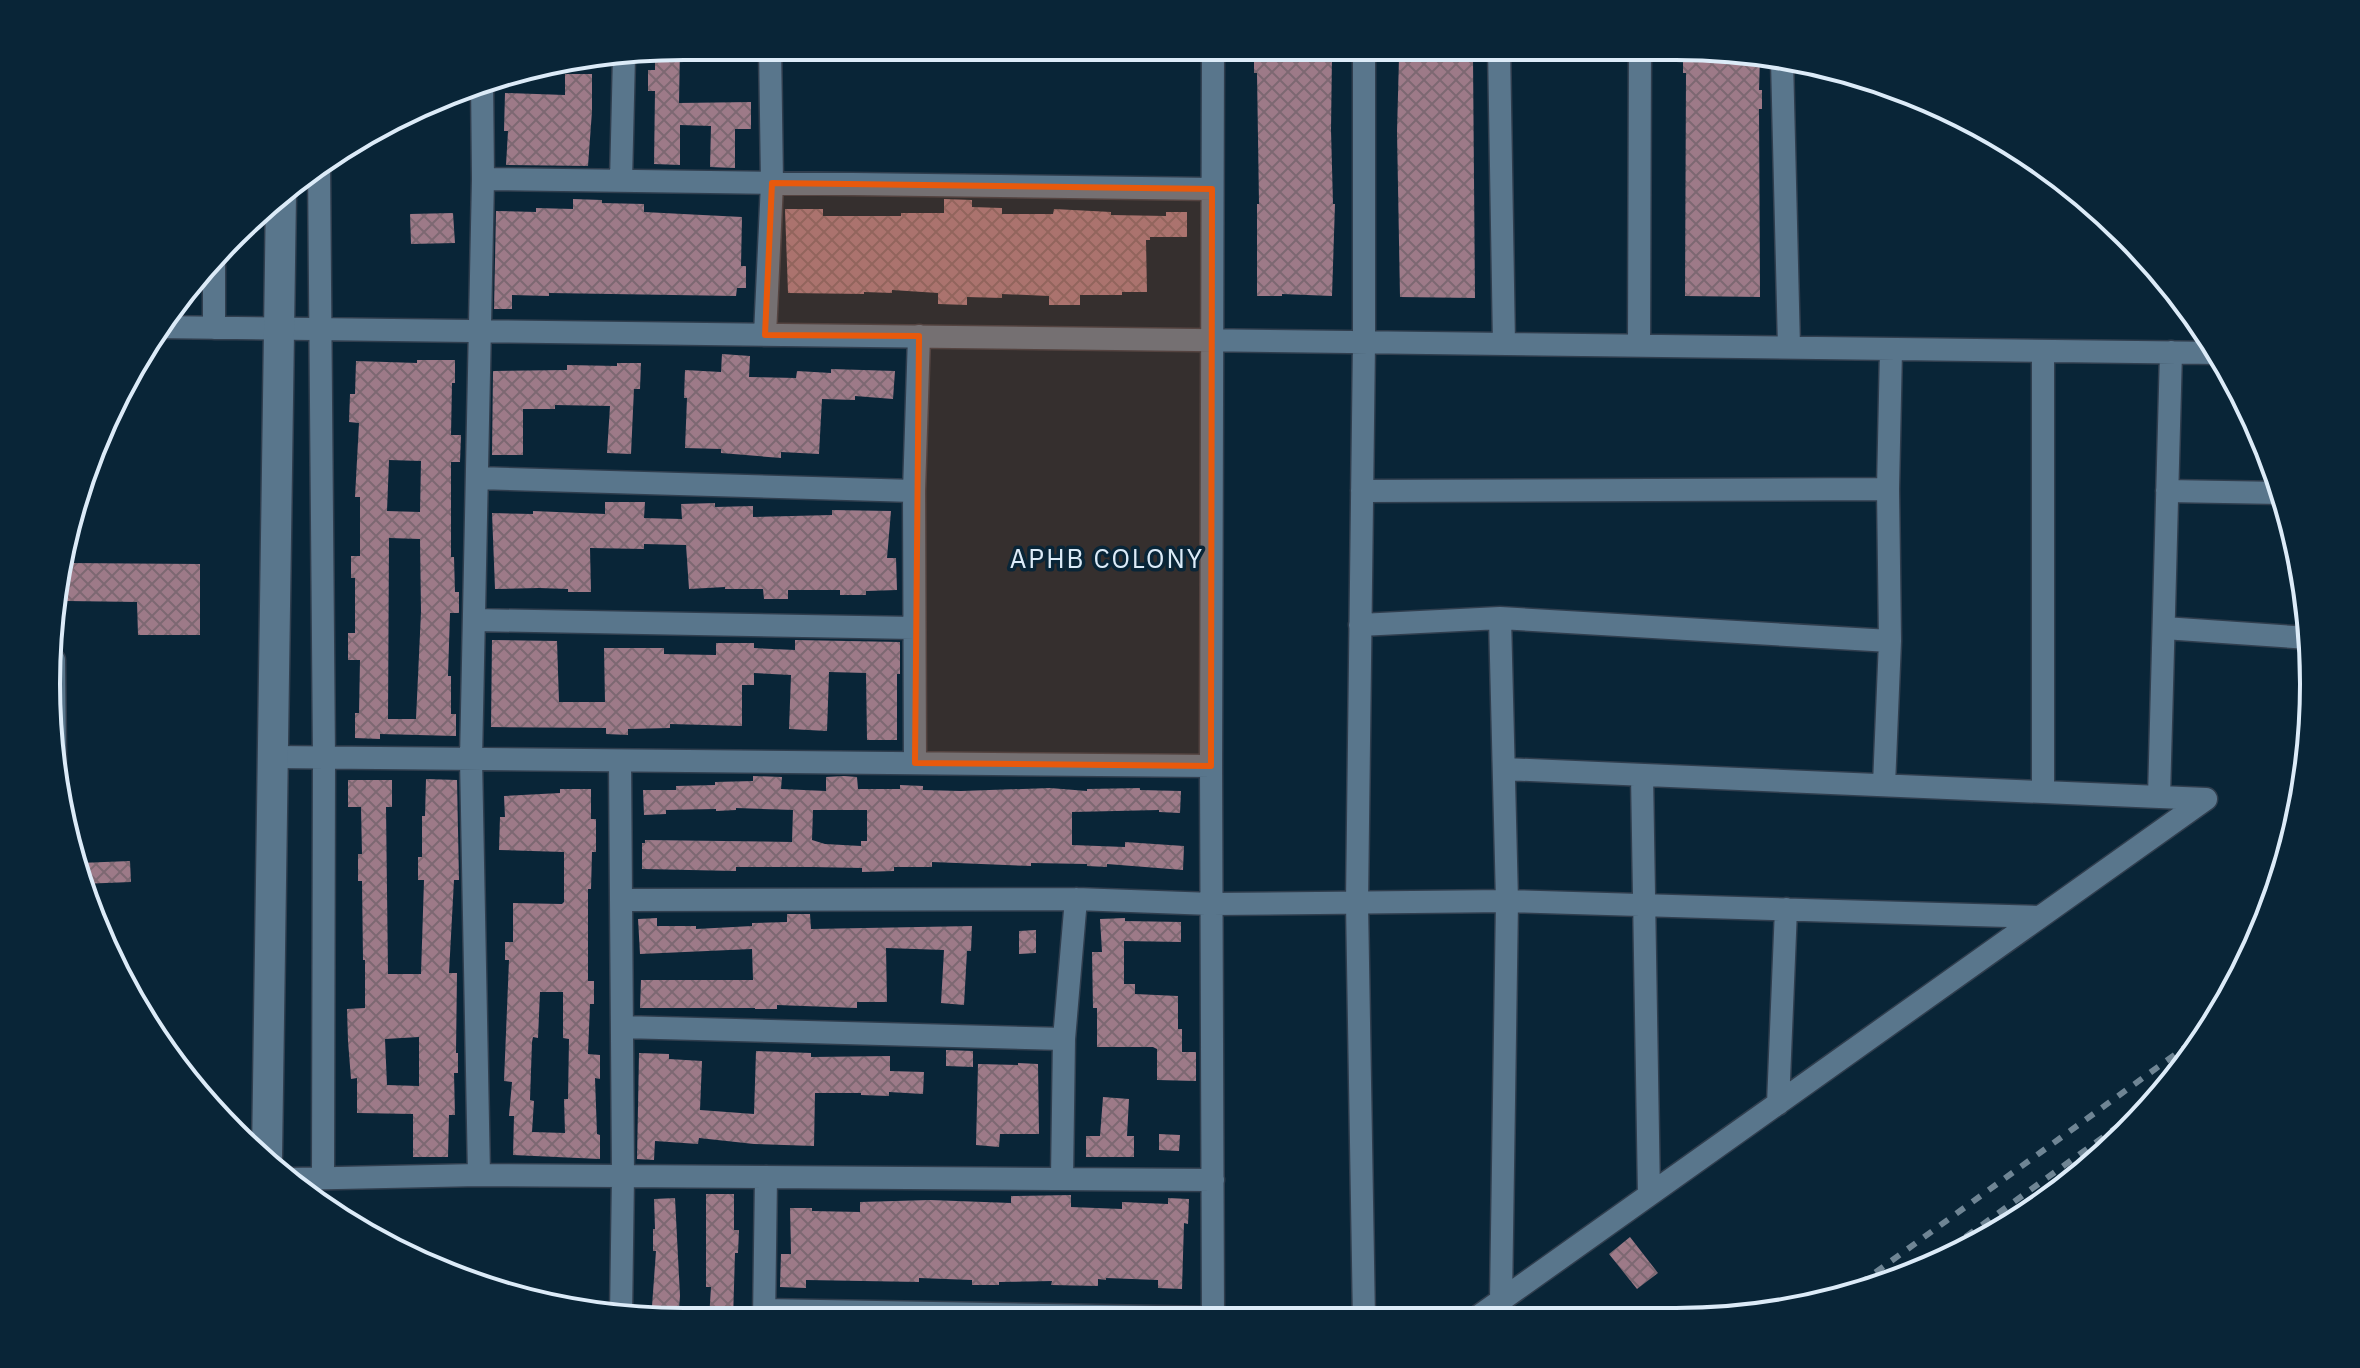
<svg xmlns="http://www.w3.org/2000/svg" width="2360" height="1368" font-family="'IBM Plex Sans',sans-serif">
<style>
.building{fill:url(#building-cross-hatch);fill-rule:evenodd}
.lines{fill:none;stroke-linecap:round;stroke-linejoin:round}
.street-casing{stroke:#303e4e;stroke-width:25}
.secondary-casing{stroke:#303e4e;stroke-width:33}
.street{stroke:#59768c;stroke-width:22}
.secondary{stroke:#59768c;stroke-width:30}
.rail{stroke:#6f8594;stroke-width:6;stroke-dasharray:10 10;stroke-linecap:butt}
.marked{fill:#e8590c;fill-opacity:0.2;stroke:#e8590c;stroke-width:6;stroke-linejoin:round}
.labels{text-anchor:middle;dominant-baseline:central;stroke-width:7;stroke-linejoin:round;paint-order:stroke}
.quarter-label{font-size:26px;letter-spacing:2px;fill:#dcebf8;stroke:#092537}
.rim{fill:none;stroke:#dcebf8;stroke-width:4}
</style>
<defs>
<pattern id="building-cross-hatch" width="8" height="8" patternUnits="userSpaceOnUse" patternTransform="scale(2)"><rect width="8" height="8" fill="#9d7a88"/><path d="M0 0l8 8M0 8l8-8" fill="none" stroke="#7d6872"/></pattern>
</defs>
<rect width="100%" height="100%" fill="#092537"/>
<!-- building -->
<path class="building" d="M 680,47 L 679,103 L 751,102 L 751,129 L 735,129 L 735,168 L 710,167 L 711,126 L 680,125 L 680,165 L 654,164 L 655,91 L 648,91 L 648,70 L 655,70 L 655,51 Z
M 1748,53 L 1760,56 L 1759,90 L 1762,90 L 1762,109 L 1759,109 L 1760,297 L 1685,296 L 1686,73 L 1683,73 L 1683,54 Z
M 1305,55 L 1332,55 L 1331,130 L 1333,204 L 1335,204 L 1332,296 L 1282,294 L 1282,296 L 1257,296 L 1257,204 L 1259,204 L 1257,73 L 1254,73 L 1254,56 Z
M 1399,57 L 1473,58 L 1475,298 L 1400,297 L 1397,132 Z
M 565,74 L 592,74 L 592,111 L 588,166 L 506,165 L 508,131 L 504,131 L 505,93 L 565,95 Z
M 573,199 L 602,200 L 602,203 L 644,204 L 644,212 L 742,217 L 741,266 L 746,266 L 746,288 L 737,288 L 736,296 L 549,293 L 549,296 L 512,295 L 512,309 L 494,309 L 496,211 L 536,212 L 536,208 L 573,209 Z
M 944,199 L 972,200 L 972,207 L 1002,208 L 1002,214 L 1053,214 L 1054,209 L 1111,212 L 1111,215 L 1166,216 L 1166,212 L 1187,212 L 1187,237 L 1150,237 L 1150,240 L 1146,240 L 1147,292 L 1122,292 L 1122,295 L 1080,295 L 1080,305 L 1049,305 L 1049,296 L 1002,294 L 1002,298 L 967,297 L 967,305 L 938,304 L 938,293 L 892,290 L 892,293 L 864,292 L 864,294 L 788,293 L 785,209 L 823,209 L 823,216 L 901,216 L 901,213 L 944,213 Z
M 453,213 L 455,243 L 411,244 L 410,214 Z
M 722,354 L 750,356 L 749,377 L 796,378 L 797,371 L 831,373 L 831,369 L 895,371 L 893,399 L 855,396 L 855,400 L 822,399 L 819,454 L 781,452 L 781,458 L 721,453 L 721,449 L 685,448 L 687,398 L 684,398 L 685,370 L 721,372 Z
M 417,360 L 455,360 L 455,383 L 452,383 L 451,435 L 461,435 L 460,462 L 451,462 L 451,557 L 454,557 L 455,592 L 459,592 L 459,613 L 450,613 L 448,676 L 451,676 L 451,714 L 456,714 L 456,736 L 380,734 L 380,739 L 355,738 L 355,713 L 359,713 L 360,660 L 348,660 L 348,633 L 355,633 L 355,578 L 351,578 L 351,556 L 360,556 L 360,497 L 355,497 L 359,423 L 349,422 L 350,394 L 355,394 L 356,361 L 417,363 ZM 389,460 L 421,461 L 420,512 L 387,511 ZM 389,538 L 420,539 L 421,612 L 416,719 L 388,719 Z
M 617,363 L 641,363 L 640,389 L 634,389 L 631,454 L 607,453 L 610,406 L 555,405 L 555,409 L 523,409 L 523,455 L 492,455 L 493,371 L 567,370 L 567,365 L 617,366 Z
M 605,502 L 645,502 L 644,518 L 682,519 L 681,504 L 715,503 L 715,507 L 753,506 L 753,517 L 832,515 L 832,510 L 891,511 L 887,558 L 896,558 L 897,590 L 866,591 L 866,595 L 840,595 L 840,590 L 788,590 L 788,599 L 764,599 L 763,589 L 725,589 L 725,587 L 689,589 L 686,545 L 644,544 L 644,549 L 590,548 L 591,592 L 568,592 L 568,589 L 539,588 L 495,589 L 492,513 L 533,514 L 533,511 L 605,514 Z
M 68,563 L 200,564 L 200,635 L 138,635 L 137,602 L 67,601 Z
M 492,640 L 557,641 L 559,702 L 605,702 L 604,648 L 664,648 L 664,654 L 716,655 L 716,643 L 754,643 L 754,648 L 795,650 L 795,640 L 900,642 L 900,674 L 897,674 L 897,740 L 867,740 L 866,673 L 829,672 L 827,731 L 789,729 L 791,675 L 754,673 L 754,685 L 742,685 L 742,726 L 670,724 L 670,728 L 628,729 L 628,735 L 606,734 L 606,728 L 491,727 Z
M 753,776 L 782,777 L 781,789 L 826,791 L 826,777 L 844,776 L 857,777 L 858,789 L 900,789 L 900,785 L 923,786 L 923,790 L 961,791 L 1050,788 L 1087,791 L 1087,789 L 1140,788 L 1140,790 L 1181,791 L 1180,813 L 1159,812 L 1159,810 L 1072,812 L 1072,845 L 1125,847 L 1125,842 L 1184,846 L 1183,870 L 1107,864 L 1107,867 L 1087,866 L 1087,864 L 1031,863 L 1031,866 L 932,862 L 932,867 L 894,867 L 894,871 L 862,872 L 862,868 L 813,867 L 736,867 L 736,871 L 642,869 L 642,843 L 645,843 L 645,840 L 792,842 L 793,810 L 736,808 L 736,810 L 716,811 L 716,809 L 666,810 L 666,814 L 644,815 L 643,790 L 676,790 L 676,786 L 715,785 L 715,782 L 753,781 ZM 813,810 L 867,810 L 867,841 L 861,841 L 861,846 L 825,844 L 812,840 Z
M 426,779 L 457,780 L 459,880 L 454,880 L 449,973 L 457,973 L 456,1053 L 458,1053 L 458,1073 L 454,1073 L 455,1115 L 449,1115 L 448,1157 L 413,1157 L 413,1114 L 357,1113 L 357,1078 L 351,1079 L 348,1041 L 347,1009 L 365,1008 L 365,960 L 363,960 L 362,881 L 358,881 L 358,854 L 362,854 L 361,807 L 348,807 L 348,780 L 392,780 L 392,807 L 386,807 L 388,974 L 421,974 L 424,880 L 418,880 L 418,857 L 422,857 L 422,816 L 425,816 ZM 419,1037 L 419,1086 L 387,1085 L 385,1039 Z
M 560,789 L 591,789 L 591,819 L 596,819 L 596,852 L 592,852 L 591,889 L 588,889 L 588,981 L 594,981 L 594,1004 L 590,1004 L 588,1054 L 600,1055 L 600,1079 L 595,1078 L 597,1134 L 600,1135 L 600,1159 L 513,1155 L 514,1116 L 509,1116 L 512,1082 L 504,1081 L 509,960 L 505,960 L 505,942 L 513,942 L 513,903 L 562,904 L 564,902 L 564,852 L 499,850 L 500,817 L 505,817 L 504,796 L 560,793 ZM 540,992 L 563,992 L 563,1038 L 569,1039 L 568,1099 L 564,1099 L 565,1133 L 532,1132 L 534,1101 L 530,1100 L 532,1042 L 533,1037 L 538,1038 Z
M 130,861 L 131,882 L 80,884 L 79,863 Z
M 787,914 L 810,914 L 811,929 L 972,926 L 971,951 L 967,951 L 964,1005 L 941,1003 L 944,950 L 886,948 L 887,1002 L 857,1002 L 857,1008 L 777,1005 L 777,1009 L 755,1009 L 755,1008 L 640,1008 L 641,980 L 753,980 L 752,949 L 640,954 L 638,919 L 657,918 L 657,926 L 696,926 L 696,929 L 752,926 L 752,923 L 787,922 Z
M 1125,918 L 1125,921 L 1181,922 L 1181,942 L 1124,941 L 1124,984 L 1135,984 L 1135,994 L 1178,996 L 1178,1029 L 1182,1029 L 1182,1052 L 1196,1052 L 1196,1081 L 1157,1080 L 1157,1049 L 1153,1047 L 1097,1047 L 1097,1008 L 1093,1008 L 1092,952 L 1102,952 L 1100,919 Z
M 1036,930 L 1036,953 L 1019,954 L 1019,931 Z
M 946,1050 L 973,1051 L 973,1067 L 946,1066 Z
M 756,1051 L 811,1053 L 811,1057 L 890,1056 L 890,1071 L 924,1072 L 923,1094 L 889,1092 L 889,1096 L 861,1095 L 861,1093 L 815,1093 L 814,1146 L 754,1144 L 699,1138 L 698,1144 L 655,1141 L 654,1160 L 637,1159 L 639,1053 L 669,1054 L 669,1059 L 702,1061 L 700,1110 L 754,1114 Z
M 1018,1063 L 1038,1064 L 1039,1134 L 1000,1134 L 999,1147 L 976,1145 L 978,1064 L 1018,1065 Z
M 1103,1097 L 1129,1099 L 1127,1136 L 1134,1136 L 1134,1157 L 1086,1157 L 1086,1136 L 1100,1136 Z
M 1159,1134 L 1180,1135 L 1179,1151 L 1159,1150 Z
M 706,1194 L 734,1194 L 734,1230 L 739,1230 L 738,1253 L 735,1253 L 733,1320 L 709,1319 L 711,1287 L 706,1287 Z
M 1071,1195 L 1071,1207 L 1122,1209 L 1122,1202 L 1168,1204 L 1168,1198 L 1189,1199 L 1188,1224 L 1184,1223 L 1182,1289 L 1158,1288 L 1158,1280 L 1106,1278 L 1106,1280 L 1098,1279 L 1098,1286 L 1051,1285 L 1052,1281 L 999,1282 L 999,1285 L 972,1285 L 972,1280 L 919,1278 L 919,1282 L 806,1280 L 806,1288 L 780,1287 L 781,1254 L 791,1254 L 790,1208 L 812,1208 L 812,1211 L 860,1212 L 860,1202 L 930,1200 L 1011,1203 L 1011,1196 Z
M 675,1198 L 680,1296 L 678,1321 L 651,1320 L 656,1251 L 653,1251 L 653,1229 L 655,1229 L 654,1199 Z
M 1630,1237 L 1658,1273 L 1637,1289 L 1609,1254 Z"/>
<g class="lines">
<defs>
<path id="street" d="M 1213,47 L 1211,766 L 1213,1321
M 1364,47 L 1364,342 L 1357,903 L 1364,1321
M 1499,47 L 1504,344
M 1782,60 L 1789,347
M 319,165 L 324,758 L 323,1177
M 483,179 L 1212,189
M 621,181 L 624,56
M 155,327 L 2219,353
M 214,328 L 214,265
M 765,335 L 772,183 L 770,46
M 1639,345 L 1640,47
M 2043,351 L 2043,792
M 477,478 L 914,491
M 1362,491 L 1888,489
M 2167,491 L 2282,493
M 1500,618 L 1507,901 L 1501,1300
M 474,620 L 914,628
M 1360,625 L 1500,618 L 1890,641
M 2164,628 L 2309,638
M 54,660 L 55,763
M 272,757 L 1211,766
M 620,761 L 623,1176 L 621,1316
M 915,763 L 914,491 L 919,336
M 1504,769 L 2206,799
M 1642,775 L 1649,1195
M 1884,785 L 1890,641 L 1888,489 L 1891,349
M 2159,797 L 2171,352
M 621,900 L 1076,899 L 1212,904 L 1507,901 L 2040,917
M 622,1027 L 1064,1039
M 1778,1104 L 1786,909
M 479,1175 L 471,759 L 483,179 L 482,79
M 1062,1178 L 1064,1039 L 1076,899
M 291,1179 L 479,1175 L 1213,1180
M 764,1310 L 1213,1318
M 764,1321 L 766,1177
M 1472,1321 L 2206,799"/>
<path id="secondary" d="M 267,1156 L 281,194"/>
</defs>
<!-- street casing -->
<use href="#street" class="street-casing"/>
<!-- secondary casing -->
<use href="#secondary" class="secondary-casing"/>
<!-- street -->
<use href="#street" class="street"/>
<!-- secondary -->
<use href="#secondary" class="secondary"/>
<!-- rail -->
<path class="rail" d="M 1917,1272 L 2160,1096
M 1843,1296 L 2213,1027"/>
</g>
<!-- marked area -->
<path class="marked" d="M 772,183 L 1212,189 L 1211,766 L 915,763 L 919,336 L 765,335 Z"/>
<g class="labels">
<!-- quarter labels -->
<g class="quarter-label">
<text x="1107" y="558">APHB COLONY</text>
</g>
</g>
<!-- crop -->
<path d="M0 0H2360V1368H0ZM684 60H1676A624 624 0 0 1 2300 684V684A624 624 0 0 1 1676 1308H684A624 624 0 0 1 60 684V684A624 624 0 0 1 684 60Z" fill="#092537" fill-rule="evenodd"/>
<path class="rim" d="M684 60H1676A624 624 0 0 1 2300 684V684A624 624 0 0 1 1676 1308H684A624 624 0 0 1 60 684V684A624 624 0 0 1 684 60Z"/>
</svg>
